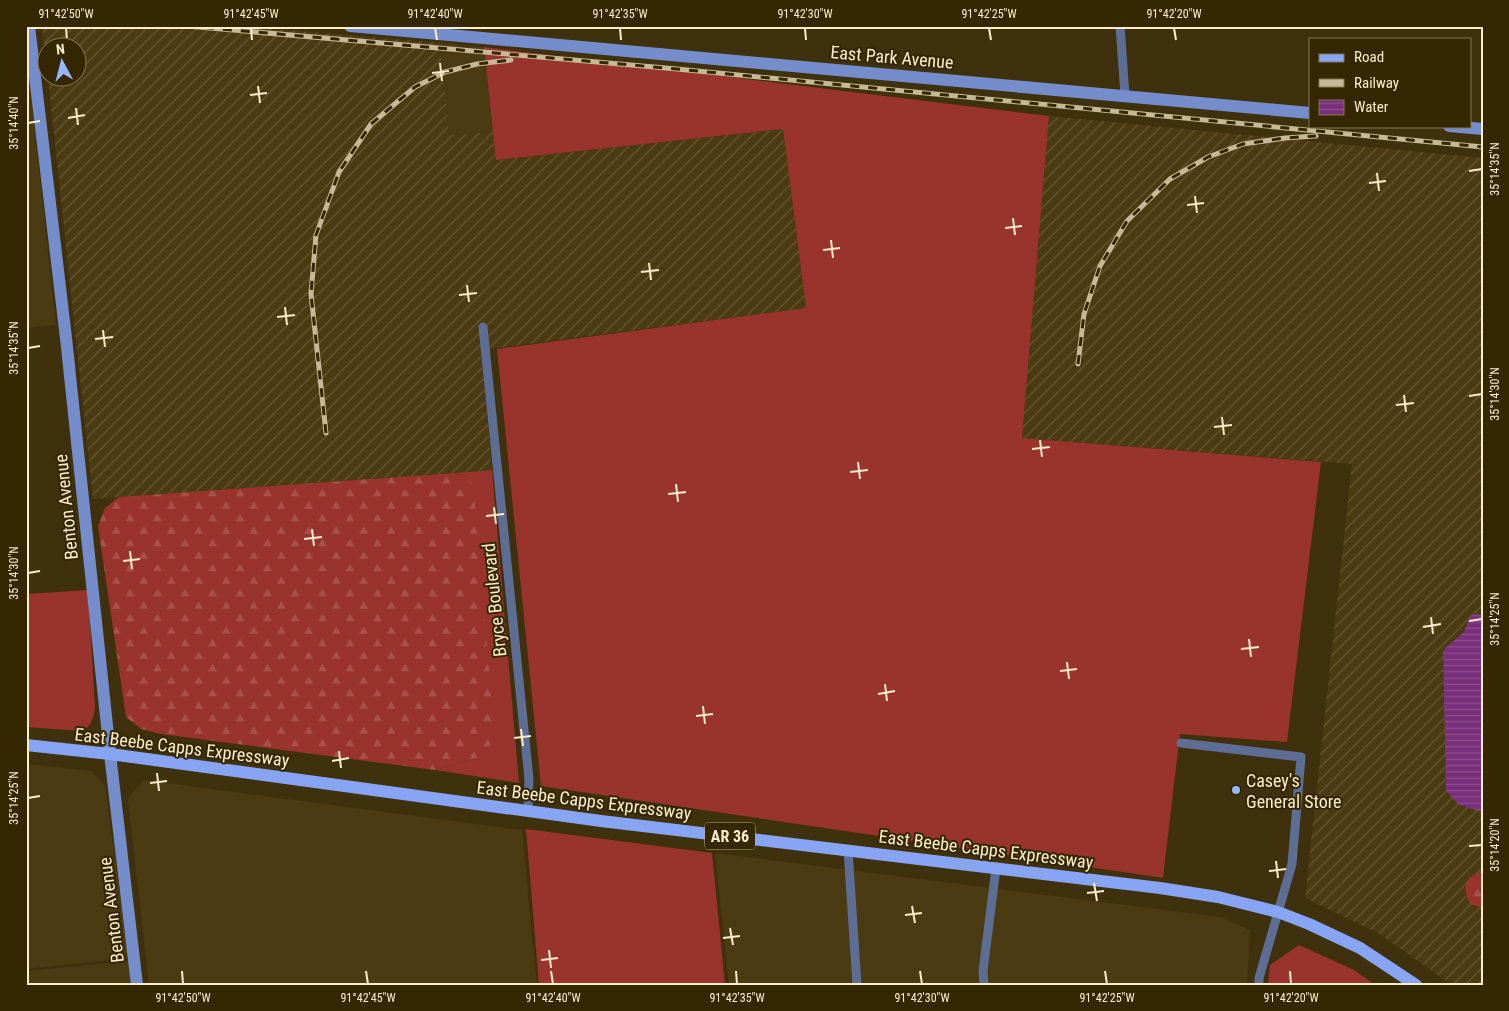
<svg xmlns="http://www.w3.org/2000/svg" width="1509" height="1011" font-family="'Roboto Condensed',sans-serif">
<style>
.built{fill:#4b3b12}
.industrial{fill:url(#industrial-furrows)}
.grass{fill:#99332d}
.forest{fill:url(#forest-firs)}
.water{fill:url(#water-rules)}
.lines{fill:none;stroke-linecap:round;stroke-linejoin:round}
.street{stroke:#5e6d94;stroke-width:9}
.secondary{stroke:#758dca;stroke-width:12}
.primary{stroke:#87a5f4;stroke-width:12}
.rail-casing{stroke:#c7b997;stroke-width:5}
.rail{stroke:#352702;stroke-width:3;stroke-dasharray:9;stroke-linecap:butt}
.ticks{fill:none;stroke:#fcedcc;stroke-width:2}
.poi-dot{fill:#99b5fd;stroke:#352702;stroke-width:2}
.labels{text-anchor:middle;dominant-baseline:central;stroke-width:4;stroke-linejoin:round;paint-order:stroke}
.shield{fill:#352702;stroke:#c0b28f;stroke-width:1}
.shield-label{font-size:16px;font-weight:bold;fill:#fcedcc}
.street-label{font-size:18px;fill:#fcedcc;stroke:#352702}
.poi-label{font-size:18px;fill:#fcedcc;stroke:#352702;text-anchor:start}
.neatline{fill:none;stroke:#fcedcc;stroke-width:2}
.ticks-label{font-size:12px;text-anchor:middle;fill:#fcedcc}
</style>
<defs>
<pattern id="industrial-furrows" width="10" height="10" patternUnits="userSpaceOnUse" patternTransform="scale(1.25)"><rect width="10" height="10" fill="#4b3b12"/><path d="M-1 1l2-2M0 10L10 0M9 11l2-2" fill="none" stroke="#665833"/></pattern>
<pattern id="forest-firs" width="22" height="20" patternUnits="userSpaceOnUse" patternTransform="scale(1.25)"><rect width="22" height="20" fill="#99332d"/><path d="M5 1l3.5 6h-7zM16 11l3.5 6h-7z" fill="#a8514a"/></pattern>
<pattern id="water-rules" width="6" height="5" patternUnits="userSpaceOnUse" patternTransform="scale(1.25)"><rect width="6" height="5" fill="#79307a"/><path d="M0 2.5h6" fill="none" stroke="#8d4e8c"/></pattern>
</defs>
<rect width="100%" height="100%" fill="#3f310d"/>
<!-- built -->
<path class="built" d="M 440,43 L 484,47 L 493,132 L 449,135 Z
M 26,51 L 56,325 L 26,328 Z
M 26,764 L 92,771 L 105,786 L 129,958 L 26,969 Z
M 143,780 L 522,830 L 537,985 L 149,985 L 128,799 Z
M 715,853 L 1220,917 L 1250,930 L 1247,985 L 729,985 Z
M 129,961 L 131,985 L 26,985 L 26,971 Z"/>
<!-- industrial -->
<path class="industrial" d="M 42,26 L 240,26 L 440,43 L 449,135 L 493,132 L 497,160 L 783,129 L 806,308 L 481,350 L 492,470 L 93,499 L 48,78 L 78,78 L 78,48 L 48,48 L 47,76 Z
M 1049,116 L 1483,158 L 1483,985 L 1452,985 L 1378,933 L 1305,898 L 1352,464 L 1022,438 Z"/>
<!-- grass -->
<path class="grass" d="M 484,47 L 1049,116 L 1022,438 L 1321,462 L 1287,742 L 1180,734 L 1163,878 L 541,786 L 497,349 L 806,308 L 783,129 L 496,160 Z
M 492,470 L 519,783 L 435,770 L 477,758 L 470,478 L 454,473 Z
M 88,590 L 95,707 C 93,718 93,725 82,731 L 26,727 L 26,594 Z
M 526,829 L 712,853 L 725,985 L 539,985 Z
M 1299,945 L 1354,970 L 1375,985 L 1268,985 L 1270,965 Z"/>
<!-- forest -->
<path class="forest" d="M 454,473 L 470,478 L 474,494 L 495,740 L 477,758 L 435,770 L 161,734 L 141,729 L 126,717 L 98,526 L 105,508 L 119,497 Z
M 1483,872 L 1483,908 L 1470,904 C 1462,887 1464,876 1483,872 Z"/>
<!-- water -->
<path class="water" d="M 1478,614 L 1483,616 L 1483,812 L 1459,805 L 1446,791 L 1443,650 L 1464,632 L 1470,616 Z"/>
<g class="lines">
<!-- street -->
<path class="street" d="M 1120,26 L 1125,95
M 483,327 L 529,779 L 528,811
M 1181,743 L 1301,757 L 1292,864 L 1259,978 L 1259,985
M 848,850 L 857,985
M 984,985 L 983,971 L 996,868"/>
<!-- secondary -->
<path class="secondary" d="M 29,26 L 66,338 L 110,754 L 137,985
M 350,26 L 1310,113
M 1449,126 L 1483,129"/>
<!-- primary -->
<path class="primary" d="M 26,745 L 110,754 L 601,821 L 1160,888 L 1218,897 L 1278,912 L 1309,924 L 1360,948 L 1416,985"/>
<defs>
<path id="rail" d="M 187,26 L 677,69 L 1483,147
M 1078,364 L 1084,314 L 1100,266 L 1127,221 L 1170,179 L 1208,157 L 1243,144 L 1285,138 L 1316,136
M 326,433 L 311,294 L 316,235 L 339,172 L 371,124 L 415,87 L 445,72 L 477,64 L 511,60"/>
</defs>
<!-- rail casing -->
<use href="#rail" class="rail-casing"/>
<!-- rail -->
<use href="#rail" class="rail"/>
</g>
<!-- ticks -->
<path class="ticks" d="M 66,28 L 67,40M 251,28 L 252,40M 435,28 L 437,40M 620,28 L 621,40M 805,28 L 806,40M 989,28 L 991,40M 1174,28 L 1176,40M 440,63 L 442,81M 432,73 L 449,71M 258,86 L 260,103M 250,95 L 267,93M 76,108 L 78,125M 68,118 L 85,115M 28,123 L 40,121M 1469,171 L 1482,169M 1377,173 L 1379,191M 1369,183 L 1386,181M 1195,196 L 1197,213M 1187,205 L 1204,203M 1013,218 L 1015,235M 1005,228 L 1022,226M 831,240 L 833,258M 823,250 L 840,248M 649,263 L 651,280M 641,272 L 659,270M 467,285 L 469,302M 459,295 L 477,293M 285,307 L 287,325M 277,317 L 295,315M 103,330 L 105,347M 95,339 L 113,337M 28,348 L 40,346M 1404,395 L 1406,412M 1469,396 L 1482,394M 1396,405 L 1414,403M 1222,417 L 1224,435M 1214,427 L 1232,425M 1040,440 L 1042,457M 1032,449 L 1050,447M 858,462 L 860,479M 850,472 L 868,470M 676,484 L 678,502M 668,494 L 686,492M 494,507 L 496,524M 486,516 L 504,514M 312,529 L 314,546M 304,539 L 322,537M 130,551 L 132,569M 123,561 L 140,559M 28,573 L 40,571M 1431,617 L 1433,634M 1469,621 L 1482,619M 1423,627 L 1441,624M 1249,639 L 1251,657M 1241,649 L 1259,647M 1067,662 L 1069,679M 1060,671 L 1077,669M 885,684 L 887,701M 878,694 L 895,691M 703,706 L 705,724M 696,716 L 713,714M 521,729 L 523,746M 514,738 L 531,736M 339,751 L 341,768M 332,761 L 349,758M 157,773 L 159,791M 150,783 L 167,781M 28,798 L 40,796M 1469,846 L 1482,845M 1276,861 L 1278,878M 1269,871 L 1286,869M 1094,883 L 1097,901M 1087,893 L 1104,891M 912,906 L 915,923M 905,915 L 922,913M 730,928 L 733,945M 723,938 L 740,936M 549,950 L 551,968M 541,960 L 558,958M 182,971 L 183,984M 366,971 L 368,984M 551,971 L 553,984M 736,971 L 737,984M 920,971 L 922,984M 1105,971 L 1107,984M 1290,971 L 1291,984"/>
<!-- markers -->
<circle class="poi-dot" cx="1236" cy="790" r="5"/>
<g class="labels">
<!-- shield labels -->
<rect class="shield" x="705" y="822.5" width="50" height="27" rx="4"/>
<g class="shield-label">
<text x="730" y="836">AR 36</text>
</g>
<!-- street labels -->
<g class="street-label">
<text transform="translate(892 57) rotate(5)">East Park Avenue</text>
<text transform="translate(66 507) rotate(-96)">Benton Avenue</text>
<text transform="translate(494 600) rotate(-96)">Bryce Boulevard</text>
<text transform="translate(182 747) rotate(7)">East Beebe Capps Expressway</text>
<text transform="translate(584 800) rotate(7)">East Beebe Capps Expressway</text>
<text transform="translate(986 849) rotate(7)">East Beebe Capps Expressway</text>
<text transform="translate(111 910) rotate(-97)">Benton Avenue</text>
</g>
<!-- poi labels -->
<g class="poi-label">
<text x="1246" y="780">Casey's<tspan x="1246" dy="21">General Store</tspan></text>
</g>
</g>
<!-- border -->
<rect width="1509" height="1011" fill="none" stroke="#352702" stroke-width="55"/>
<!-- legend -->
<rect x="1309" y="38" width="162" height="90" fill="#352702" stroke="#857653"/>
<rect x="1319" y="54" width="25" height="8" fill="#87a5f4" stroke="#857653"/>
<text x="1354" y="62" font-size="15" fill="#fcedcc">Road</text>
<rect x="1319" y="79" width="25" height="8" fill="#c7b997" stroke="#857653"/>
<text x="1354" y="88" font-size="15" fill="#fcedcc">Railway</text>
<rect x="1319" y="100" width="25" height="15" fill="url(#water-rules)" stroke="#857653"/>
<text x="1354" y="112" font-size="15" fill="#fcedcc">Water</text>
<!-- north arrow -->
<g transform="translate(62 62) rotate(353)"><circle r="24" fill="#352702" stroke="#857653"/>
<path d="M0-4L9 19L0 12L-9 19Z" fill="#99b5fd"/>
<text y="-8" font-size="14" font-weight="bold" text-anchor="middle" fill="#fcedcc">N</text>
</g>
<rect x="28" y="28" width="1454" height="956" class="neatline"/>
<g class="ticks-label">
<text x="66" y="18">91°42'50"W</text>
<text x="251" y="18">91°42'45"W</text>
<text x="435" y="18">91°42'40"W</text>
<text x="620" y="18">91°42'35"W</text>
<text x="805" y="18">91°42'30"W</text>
<text x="989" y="18">91°42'25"W</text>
<text x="1174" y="18">91°42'20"W</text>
<text transform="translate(14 123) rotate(-90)" y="4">35°14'40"N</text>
<text transform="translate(1495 169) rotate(-90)" y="4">35°14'35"N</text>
<text transform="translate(14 348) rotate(-90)" y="4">35°14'35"N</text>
<text transform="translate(1495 394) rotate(-90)" y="4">35°14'30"N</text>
<text transform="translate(14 573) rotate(-90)" y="4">35°14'30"N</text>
<text transform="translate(1495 619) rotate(-90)" y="4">35°14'25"N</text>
<text transform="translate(14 798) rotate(-90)" y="4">35°14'25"N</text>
<text transform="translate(1495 845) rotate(-90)" y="4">35°14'20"N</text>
<text x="183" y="1002">91°42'50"W</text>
<text x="368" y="1002">91°42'45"W</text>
<text x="553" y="1002">91°42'40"W</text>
<text x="737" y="1002">91°42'35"W</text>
<text x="922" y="1002">91°42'30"W</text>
<text x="1107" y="1002">91°42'25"W</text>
<text x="1291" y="1002">91°42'20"W</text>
</g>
</svg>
